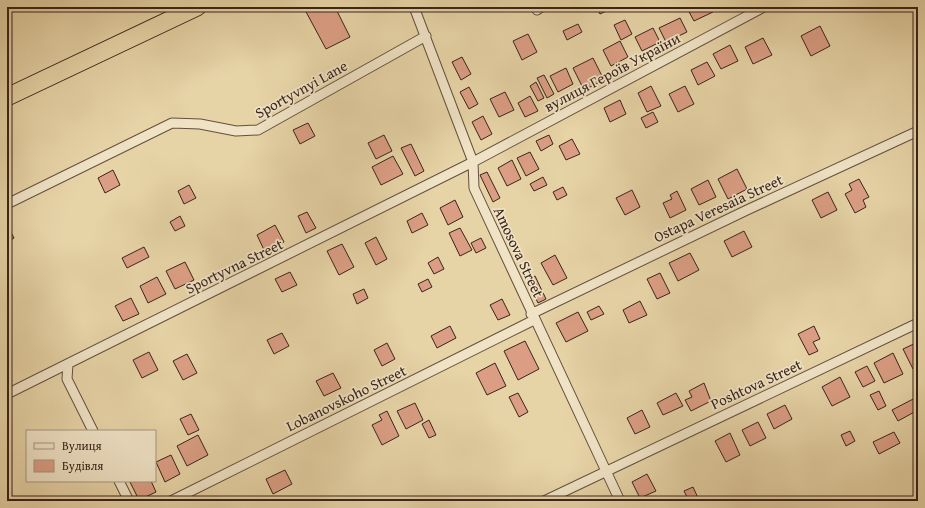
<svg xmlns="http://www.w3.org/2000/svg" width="925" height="508" font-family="'Gentium Book Plus',serif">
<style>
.building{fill:#db9e84;stroke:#39241a}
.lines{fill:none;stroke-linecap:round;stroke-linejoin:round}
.street-casing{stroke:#64503d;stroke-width:11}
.highway-casing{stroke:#39241a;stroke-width:19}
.street{stroke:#efe2c5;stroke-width:9}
.highway{stroke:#e6d3a6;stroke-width:17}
.labels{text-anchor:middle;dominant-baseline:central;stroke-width:3.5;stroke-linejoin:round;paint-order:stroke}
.street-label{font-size:15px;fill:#39241a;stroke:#efe2c5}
</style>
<rect width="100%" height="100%" fill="#e6d3a6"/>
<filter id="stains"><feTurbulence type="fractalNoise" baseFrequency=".005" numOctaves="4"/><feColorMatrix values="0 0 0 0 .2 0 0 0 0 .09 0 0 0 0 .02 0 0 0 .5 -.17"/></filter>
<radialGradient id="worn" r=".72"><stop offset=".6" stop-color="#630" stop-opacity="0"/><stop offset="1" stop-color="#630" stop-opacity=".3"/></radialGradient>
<!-- building -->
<path class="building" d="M 307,7 L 335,7 L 350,37 L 326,49 L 305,10 Z
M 596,7 L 615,7 L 600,14 Z
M 689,7 L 710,7 L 713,12 L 694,21 L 687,8 Z
M 680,18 L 687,32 L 666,42 L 659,28 Z
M 625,20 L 632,34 L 621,40 L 614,25 Z
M 578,24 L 582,32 L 567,40 L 563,31 Z
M 820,26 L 830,46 L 811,56 L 801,36 Z
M 653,28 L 660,42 L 642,51 L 635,37 Z
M 528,34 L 537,52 L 522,60 L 513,41 Z
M 763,38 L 772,55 L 753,64 L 745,47 Z
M 620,41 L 628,57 L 611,66 L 603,50 Z
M 730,45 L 738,61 L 721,69 L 713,54 Z
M 462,57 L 471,74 L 461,80 L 452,62 Z
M 593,58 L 604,80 L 584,90 L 573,68 Z
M 707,62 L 715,76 L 698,85 L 691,70 Z
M 566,68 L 573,84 L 558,92 L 550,76 Z
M 544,75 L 554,94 L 547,98 L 537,78 Z
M 536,82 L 544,98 L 538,101 L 530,86 Z
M 651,86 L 661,106 L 647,112 L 638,93 Z
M 685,86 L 694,104 L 678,112 L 669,94 Z
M 469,87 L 478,104 L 469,109 L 460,92 Z
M 505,92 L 514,110 L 499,117 L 490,99 Z
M 530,96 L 538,111 L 525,117 L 518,103 Z
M 620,100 L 626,114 L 610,122 L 604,108 Z
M 653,112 L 658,122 L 646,128 L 641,118 Z
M 483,116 L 492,134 L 481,140 L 472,122 Z
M 308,123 L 315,136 L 300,144 L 293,130 Z
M 384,135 L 392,151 L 376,159 L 368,143 Z
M 549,135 L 553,144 L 541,151 L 536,141 Z
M 572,139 L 580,154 L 566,160 L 559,146 Z
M 411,144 L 424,171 L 415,176 L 401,148 Z
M 530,152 L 539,169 L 526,176 L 517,158 Z
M 393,156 L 403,174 L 381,185 L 372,167 Z
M 512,160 L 521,179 L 507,186 L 498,168 Z
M 737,169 L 747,189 L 728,199 L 718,179 Z
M 113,170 L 120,185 L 105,193 L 98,178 Z
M 487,172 L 500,198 L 493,202 L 480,175 Z
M 543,177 L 547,185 L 534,191 L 530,184 Z
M 859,179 L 869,197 L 863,200 L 866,207 L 855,213 L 845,194 L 852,190 L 849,184 Z
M 708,180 L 716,197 L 699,205 L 691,189 Z
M 189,185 L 196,198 L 184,204 L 178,191 Z
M 563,187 L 567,195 L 557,200 L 553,192 Z
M 632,190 L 640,207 L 625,215 L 616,198 Z
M 677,191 L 686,210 L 670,218 L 663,203 L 672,199 L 670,195 Z
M 828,192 L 837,210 L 821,218 L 812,200 Z
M 455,200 L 463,217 L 448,225 L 440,208 Z
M 307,212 L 316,228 L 306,233 L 298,216 Z
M 422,213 L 428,225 L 412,233 L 407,221 Z
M 180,216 L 185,226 L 175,231 L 170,222 Z
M 7,225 L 14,238 L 7,242 Z
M 275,225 L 284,242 L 265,252 L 257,235 Z
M 460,228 L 472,250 L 460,256 L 449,233 Z
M 744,231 L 752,247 L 732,257 L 724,241 Z
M 376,237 L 387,259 L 376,265 L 365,243 Z
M 481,238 L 486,248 L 476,253 L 471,243 Z
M 342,244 L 354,267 L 339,275 L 327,251 Z
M 144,247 L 149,257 L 127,268 L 122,258 Z
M 690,253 L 699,270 L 678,281 L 669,263 Z
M 555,255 L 567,278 L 553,285 L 541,263 Z
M 438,257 L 444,269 L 434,274 L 428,263 Z
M 185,262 L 194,280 L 175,289 L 166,271 Z
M 290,272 L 297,285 L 282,292 L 275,279 Z
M 660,273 L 670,293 L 657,299 L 647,279 Z
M 535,276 L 546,299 L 538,303 L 527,280 Z
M 157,277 L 166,294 L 148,303 L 140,286 Z
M 428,279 L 432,287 L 422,292 L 418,284 Z
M 364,289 L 368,298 L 357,304 L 353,294 Z
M 131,298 L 139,314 L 123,321 L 115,306 Z
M 502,299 L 510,315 L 498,320 L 490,305 Z
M 640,301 L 647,315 L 629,323 L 623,310 Z
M 599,306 L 604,314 L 591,320 L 587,312 Z
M 578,312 L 588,331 L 566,342 L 556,323 Z
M 450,326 L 456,338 L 437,348 L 431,336 Z
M 814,326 L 820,339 L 813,342 L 818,351 L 809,355 L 798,334 Z
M 282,333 L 289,346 L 274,354 L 267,340 Z
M 525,341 L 539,369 L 518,380 L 504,351 Z
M 918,342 L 918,367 L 913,369 L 903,349 Z
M 387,343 L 395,359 L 382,366 L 374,350 Z
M 149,352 L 158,370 L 142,378 L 133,360 Z
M 893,353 L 903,374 L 884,383 L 874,363 Z
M 187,354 L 197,373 L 183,380 L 173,361 Z
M 495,363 L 506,386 L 487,395 L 476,373 Z
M 867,366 L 875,381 L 863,387 L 855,372 Z
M 333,373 L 341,388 L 324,396 L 316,381 Z
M 840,377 L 850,397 L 832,406 L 822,387 Z
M 704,383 L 711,401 L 691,411 L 685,400 L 692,397 L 689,391 Z
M 879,391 L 886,406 L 878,410 L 870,395 Z
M 518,393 L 528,412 L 519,417 L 509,397 Z
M 676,393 L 683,406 L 663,415 L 657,403 Z
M 917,397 L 918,410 L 898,421 L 892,410 Z
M 415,403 L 423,420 L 406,429 L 397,411 Z
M 785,405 L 792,419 L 774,429 L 767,414 Z
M 642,410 L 650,427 L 635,434 L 627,418 Z
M 387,411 L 399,436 L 382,445 L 372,425 L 382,420 L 379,415 Z
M 191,414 L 199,430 L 188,435 L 180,419 Z
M 429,420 L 436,435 L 429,438 L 422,424 Z
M 758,422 L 766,438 L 750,446 L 742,430 Z
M 850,431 L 855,441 L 846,446 L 841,435 Z
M 894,432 L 900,443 L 879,454 L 873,442 Z
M 730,433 L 740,455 L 726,462 L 715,441 Z
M 198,435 L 208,455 L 187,466 L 177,446 Z
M 171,455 L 180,474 L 165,482 L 156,462 Z
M 285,470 L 292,484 L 273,494 L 266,479 Z
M 647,474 L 656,491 L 640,498 L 632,482 Z
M 132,481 L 151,481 L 156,492 L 139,500 L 130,482 Z
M 693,487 L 699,500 L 698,501 L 689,501 L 684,491 Z"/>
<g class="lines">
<defs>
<path id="street" d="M 414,7 L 473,162 L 474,188 L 620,501
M 537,10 L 541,7
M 7,204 L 172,123 L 200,124 L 236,131 L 258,130 L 426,36
M 531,314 L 747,210 L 918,131
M 68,364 L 67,379 L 93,431
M 7,394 L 473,162 L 764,7
M 119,481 L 129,501
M 171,501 L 534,320
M 544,501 L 918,323"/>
<path id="highway" d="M 7,97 L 197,7"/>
</defs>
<!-- street casing -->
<use href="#street" class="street-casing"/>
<!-- highway casing -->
<use href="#highway" class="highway-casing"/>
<!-- street -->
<use href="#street" class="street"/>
<!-- highway -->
<use href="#highway" class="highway"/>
</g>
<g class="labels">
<!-- street labels -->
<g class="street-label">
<text transform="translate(612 72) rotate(-28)">вулиця Героїв України</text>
<text transform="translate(301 89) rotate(-29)">Sportyvnyi Lane</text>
<text transform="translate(718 208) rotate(-25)">Ostapa Veresaia Street</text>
<text transform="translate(519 252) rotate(65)">Amosova Street</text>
<text transform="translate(234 266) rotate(-26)">Sportyvna Street</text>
<text transform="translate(756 384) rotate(-25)">Poshtova Street</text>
<text transform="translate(346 398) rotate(-26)">Lobanovskoho Street</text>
</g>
</g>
<!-- margin -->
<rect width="925" height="508" fill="none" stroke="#e6d3a6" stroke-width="24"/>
<rect x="8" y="8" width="909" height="492" fill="none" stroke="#39241a" stroke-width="2"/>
<rect x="12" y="12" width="901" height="484" fill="none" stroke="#39241a"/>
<!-- legend -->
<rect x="26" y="430" width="130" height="52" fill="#efe2c5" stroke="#a69681"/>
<rect x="34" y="443" width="20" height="6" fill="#efe2c5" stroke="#a69681"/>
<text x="62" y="450" font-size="12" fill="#39241a">Вулиця</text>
<rect x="34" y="460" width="20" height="12" fill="#db9e84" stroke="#a69681"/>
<text x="62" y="470" font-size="12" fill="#39241a">Будівля</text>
<rect width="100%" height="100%" filter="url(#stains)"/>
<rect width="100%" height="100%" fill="url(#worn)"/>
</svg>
